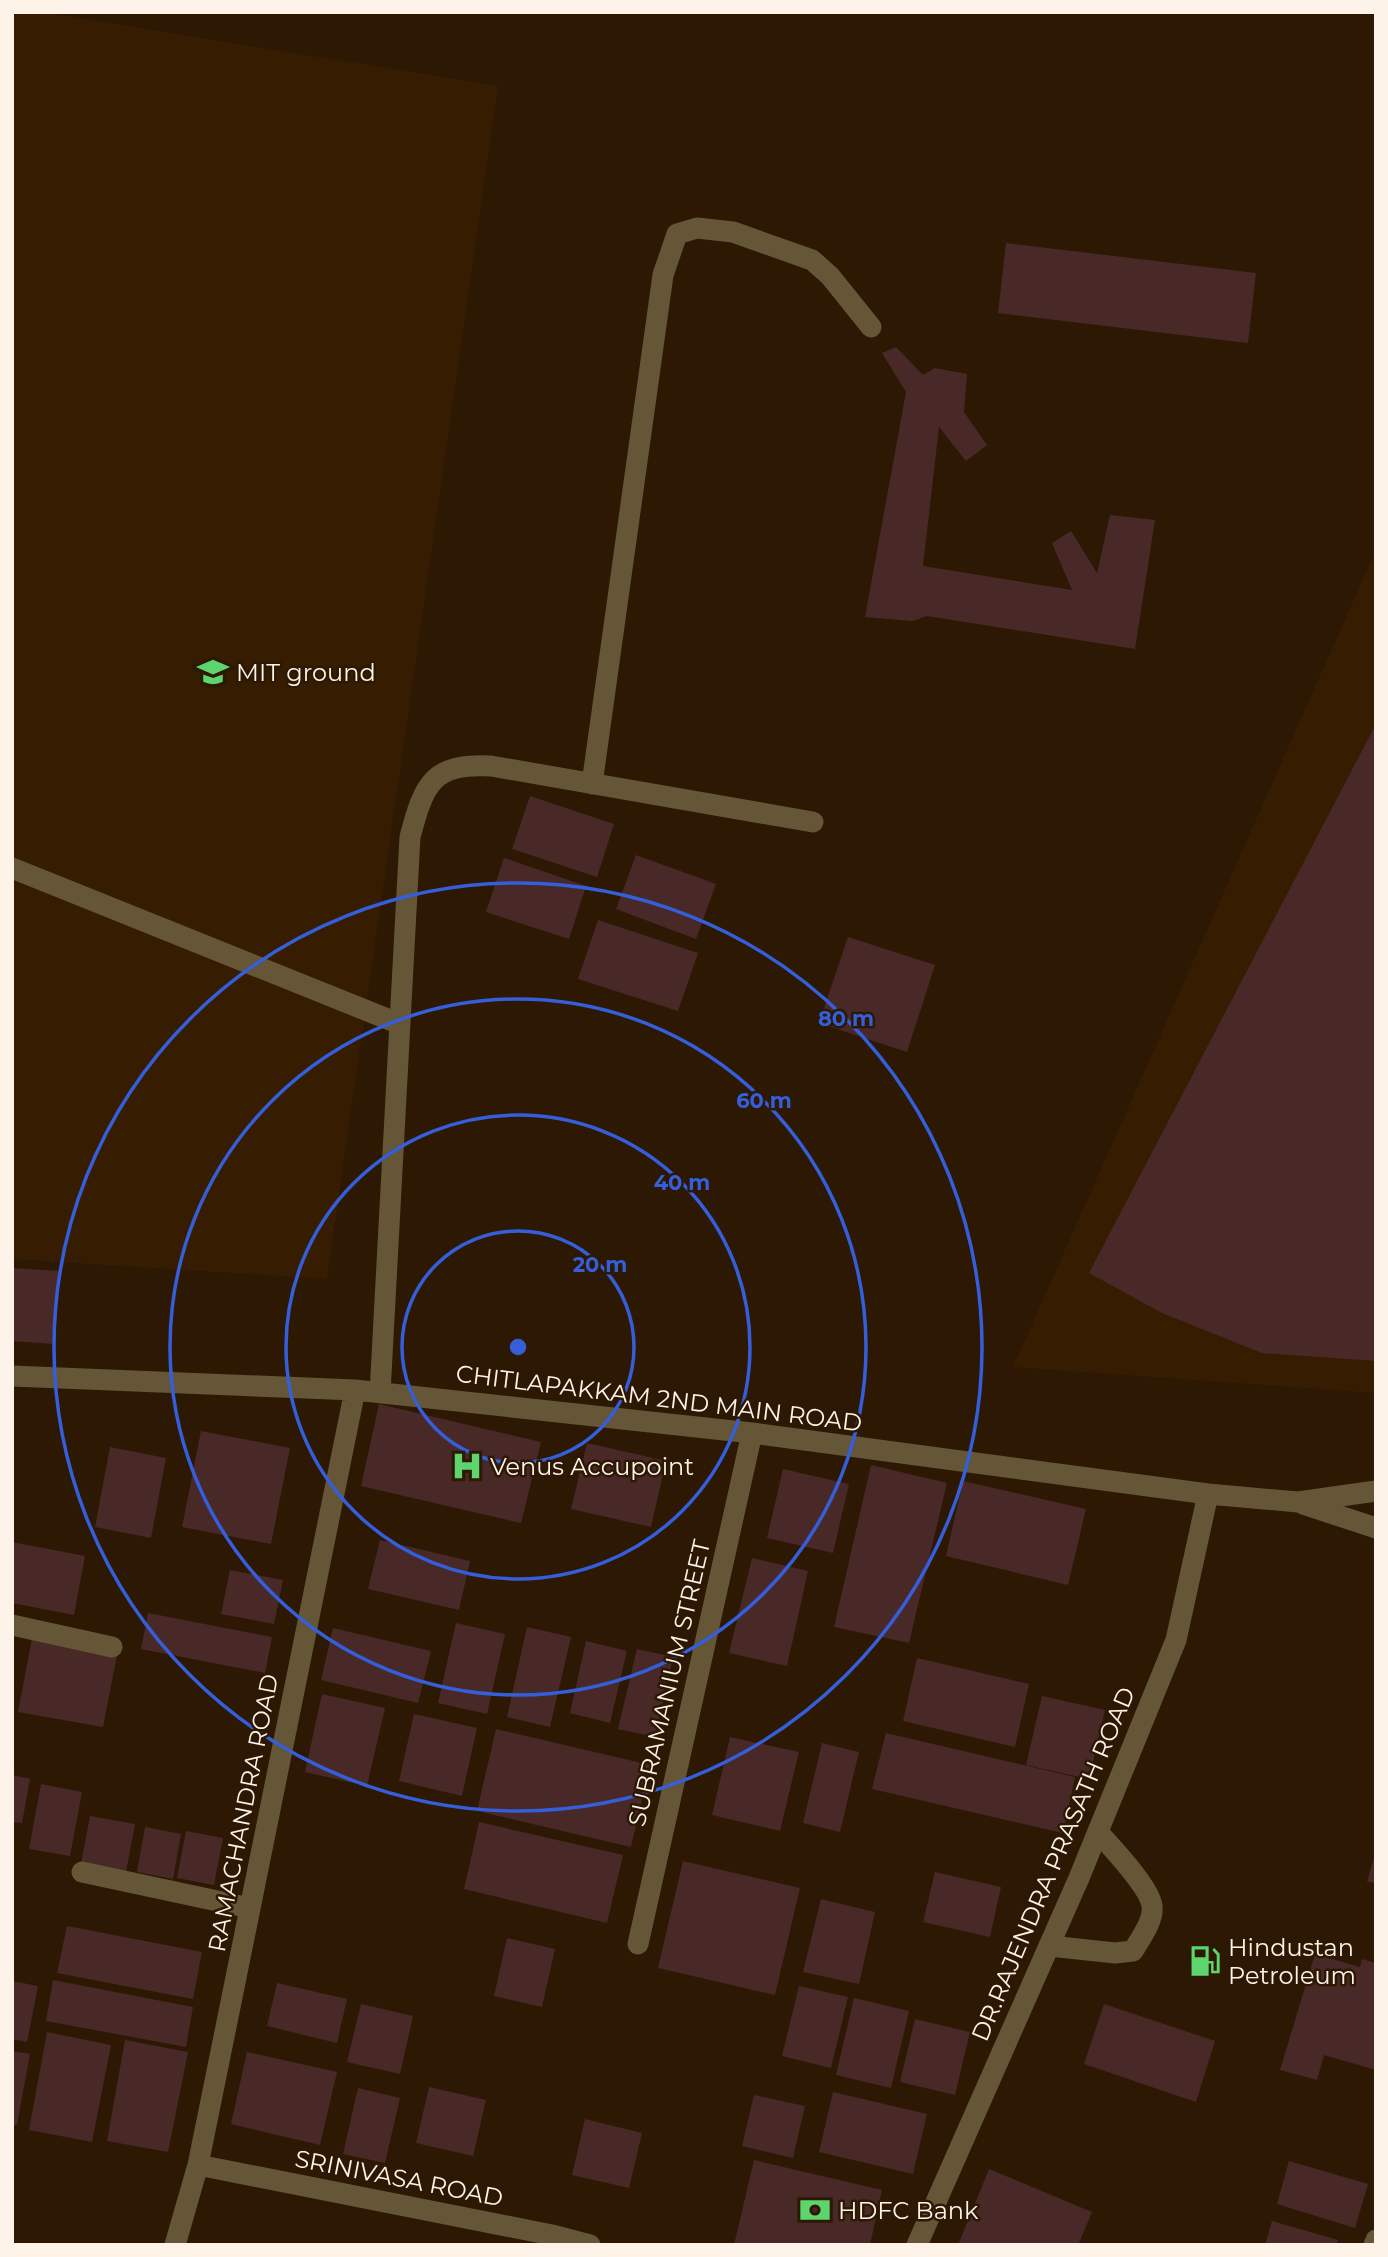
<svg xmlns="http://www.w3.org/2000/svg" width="1388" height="2257" font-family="Montserrat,sans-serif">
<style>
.built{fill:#361d01}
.building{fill:#492928}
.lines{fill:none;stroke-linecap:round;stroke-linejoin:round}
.minor{stroke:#645636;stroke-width:21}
.ring{fill:none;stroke:#345eda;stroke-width:3.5}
.labels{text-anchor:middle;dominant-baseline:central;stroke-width:5;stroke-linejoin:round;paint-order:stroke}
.poi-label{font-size:24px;fill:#fef3e8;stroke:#2c1803;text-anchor:start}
.street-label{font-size:24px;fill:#fef3e8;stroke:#2c1803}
.centre{fill:#345eda;stroke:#2c1803;stroke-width:3.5}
.ring-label{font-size:21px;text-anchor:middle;font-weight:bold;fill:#345eda;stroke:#2c1803;stroke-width:5;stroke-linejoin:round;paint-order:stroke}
</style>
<rect width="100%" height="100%" fill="#2c1803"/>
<!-- built -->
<path class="built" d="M 12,12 L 42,12 L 498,86 L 327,1279 L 12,1259 Z
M 1376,550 L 1376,1393 L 1013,1367 Z"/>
<!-- building -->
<path class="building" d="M 1006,243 L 1256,273 L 1248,343 L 998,313 Z
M 896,347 L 923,375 L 935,368 L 967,374 L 964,412 L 987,445 L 966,461 L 939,427 L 923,566 L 1072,590 L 1052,543 L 1071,531 L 1097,573 L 1110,515 L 1155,520 L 1135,649 L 927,616 L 913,621 L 865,617 L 906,392 L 882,353 Z
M 1376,724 L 1376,1361 L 1262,1353 L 1162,1313 L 1089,1273 Z
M 530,796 L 614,824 L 597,877 L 512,849 Z
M 636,855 L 716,884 L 696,939 L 616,909 Z
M 504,858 L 586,886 L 569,939 L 486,912 Z
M 598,920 L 698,953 L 678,1011 L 578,979 Z
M 848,937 L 935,965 L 907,1052 L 819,1023 Z
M 12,1268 L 59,1271 L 54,1344 L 12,1341 Z
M 379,1404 L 541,1442 L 521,1523 L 361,1486 Z
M 201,1431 L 290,1448 L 271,1544 L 182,1527 Z
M 587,1443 L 666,1461 L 651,1527 L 571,1509 Z
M 110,1447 L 166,1458 L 151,1538 L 95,1527 Z
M 871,1465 L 947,1483 L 909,1643 L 834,1627 Z
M 783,1469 L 849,1484 L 833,1553 L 767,1538 Z
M 963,1481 L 1086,1509 L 1068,1585 L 946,1556 Z
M 380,1540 L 470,1561 L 459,1610 L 368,1589 Z
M 12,1542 L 85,1556 L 74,1615 L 12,1603 Z
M 752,1558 L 808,1571 L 787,1666 L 729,1653 Z
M 230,1570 L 283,1580 L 274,1624 L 221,1614 Z
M 148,1613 L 272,1637 L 265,1673 L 141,1649 Z
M 456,1623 L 505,1634 L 487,1714 L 438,1703 Z
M 527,1627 L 571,1637 L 550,1727 L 507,1717 Z
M 333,1628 L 431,1651 L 418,1703 L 321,1680 Z
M 33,1633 L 118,1650 L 103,1727 L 18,1712 Z
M 586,1641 L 627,1651 L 610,1723 L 570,1713 Z
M 637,1649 L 673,1657 L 655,1737 L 618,1729 Z
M 917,1658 L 1029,1684 L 1015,1747 L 903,1721 Z
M 322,1694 L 385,1708 L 367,1786 L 305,1772 Z
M 1042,1696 L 1105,1710 L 1089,1779 L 1026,1765 Z
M 414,1714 L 477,1728 L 462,1796 L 399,1781 Z
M 496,1729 L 650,1765 L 631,1847 L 477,1811 Z
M 886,1733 L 1075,1777 L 1063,1833 L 872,1789 Z
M 730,1737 L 799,1752 L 780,1831 L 712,1815 Z
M 822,1743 L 859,1752 L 840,1832 L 803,1823 Z
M 12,1775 L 30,1779 L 22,1823 L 12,1822 Z
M 41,1784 L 82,1792 L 70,1856 L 29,1849 Z
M 90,1816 L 135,1824 L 126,1872 L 81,1863 Z
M 479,1822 L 623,1855 L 607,1923 L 464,1889 Z
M 145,1827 L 181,1834 L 173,1879 L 137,1872 Z
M 186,1831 L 223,1838 L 214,1885 L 177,1878 Z
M 1375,1855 L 1376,1855 L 1376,1884 L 1367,1881 Z
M 683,1861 L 800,1888 L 775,1995 L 658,1968 Z
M 935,1872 L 1001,1887 L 990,1937 L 923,1922 Z
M 821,1899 L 875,1912 L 859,1984 L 803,1972 Z
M 67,1926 L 202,1952 L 193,1999 L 57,1973 Z
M 507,1938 L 555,1949 L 542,2007 L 494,1996 Z
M 1315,1954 L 1360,1967 L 1362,1959 L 1376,1963 L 1376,2070 L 1324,2055 L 1317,2080 L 1280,2070 Z
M 53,1980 L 193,2007 L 186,2047 L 46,2021 Z
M 12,1981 L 38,1986 L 27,2042 L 12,2039 Z
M 277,1983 L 347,1999 L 337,2043 L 267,2026 Z
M 799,1986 L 848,1997 L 831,2068 L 782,2056 Z
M 854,1998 L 909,2011 L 891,2088 L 836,2075 Z
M 361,2004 L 413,2016 L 400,2074 L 347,2062 Z
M 1104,2004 L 1215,2041 L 1196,2102 L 1084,2064 Z
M 915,2019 L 970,2032 L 955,2095 L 900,2082 Z
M 47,2032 L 111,2045 L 92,2142 L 29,2130 Z
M 125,2040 L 188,2052 L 168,2152 L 107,2141 Z
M 12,2051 L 30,2054 L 17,2125 L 12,2125 Z
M 247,2052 L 337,2072 L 320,2145 L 231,2124 Z
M 429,2087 L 486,2100 L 473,2156 L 416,2143 Z
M 358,2088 L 400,2098 L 385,2163 L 343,2154 Z
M 833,2092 L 927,2114 L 913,2174 L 819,2152 Z
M 754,2095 L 805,2106 L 793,2158 L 742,2146 Z
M 585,2119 L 642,2133 L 629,2188 L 572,2175 Z
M 754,2160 L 882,2190 L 870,2245 L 734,2245 Z
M 1289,2161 L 1368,2184 L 1355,2228 L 1277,2204 Z
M 989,2169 L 1092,2212 L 1078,2245 L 958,2245 Z
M 1272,2221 L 1338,2240 L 1336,2245 L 1265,2245 Z"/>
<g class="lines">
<!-- minor -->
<path class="minor" d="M 592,784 L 663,275 L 677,234 L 697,228 L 733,232 L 812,260 L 830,276 L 871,327
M 12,868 L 400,1024
M 12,1376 L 355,1390 L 752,1433 L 1208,1494 L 1298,1502 L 1376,1491
M 380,1393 L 410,837 C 424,784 432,763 491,766 L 813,822
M 1303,1504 L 1376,1528
M 12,1625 L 112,1647
M 82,1872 L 250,1908
M 638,1944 L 752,1433
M 1050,1946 L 1115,1953 L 1133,1951 C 1140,1939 1154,1921 1152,1906 C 1150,1887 1111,1847 1098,1832
M 198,2165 L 552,2235 L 590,2245
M 175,2245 L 198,2165 L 355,1390
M 917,2245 L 1079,1878 L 1176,1640 L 1208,1494
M 1374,2245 L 1376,2240"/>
</g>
<!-- distance rings -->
<g class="ring">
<circle cx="518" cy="1347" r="116"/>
<circle cx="518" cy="1347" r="232"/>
<circle cx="518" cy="1347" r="348"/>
<circle cx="518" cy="1347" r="464"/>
</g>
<!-- icons -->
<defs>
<symbol id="university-bare" viewBox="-9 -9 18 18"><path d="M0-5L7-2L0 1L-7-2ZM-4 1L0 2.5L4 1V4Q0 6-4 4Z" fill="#5ed56c" stroke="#2c1803" stroke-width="2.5" paint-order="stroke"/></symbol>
<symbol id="hospital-bare" viewBox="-9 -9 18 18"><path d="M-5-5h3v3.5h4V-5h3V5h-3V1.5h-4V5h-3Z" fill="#5ed56c" stroke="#2c1803" stroke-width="2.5" paint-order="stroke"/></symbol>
<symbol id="fuel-bare" viewBox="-9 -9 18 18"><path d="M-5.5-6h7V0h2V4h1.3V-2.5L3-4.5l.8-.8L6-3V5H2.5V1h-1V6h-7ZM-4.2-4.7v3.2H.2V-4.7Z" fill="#5ed56c" stroke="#2c1803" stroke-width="2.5" paint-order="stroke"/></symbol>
<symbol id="bank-bare" viewBox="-9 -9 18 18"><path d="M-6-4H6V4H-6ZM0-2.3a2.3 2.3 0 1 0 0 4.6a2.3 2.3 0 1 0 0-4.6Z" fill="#5ed56c" stroke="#2c1803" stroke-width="2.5" paint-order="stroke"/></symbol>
</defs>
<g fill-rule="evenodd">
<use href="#university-bare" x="191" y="650" width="44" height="44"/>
<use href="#hospital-bare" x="445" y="1444" width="44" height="44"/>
<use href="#fuel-bare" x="1183" y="1939" width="44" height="44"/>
<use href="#bank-bare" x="793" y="2188" width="44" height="44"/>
</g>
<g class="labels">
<!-- poi labels -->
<g class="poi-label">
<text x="236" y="672">MIT ground</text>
<text x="490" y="1466">Venus Accupoint</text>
<text x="1228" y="1947">Hindustan<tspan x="1228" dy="28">Petroleum</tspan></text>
<text x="838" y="2210">HDFC Bank</text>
</g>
<!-- street labels -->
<g class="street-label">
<text transform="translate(659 1398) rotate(7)">CHITLAPAKKAM 2ND MAIN ROAD</text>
<text transform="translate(669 1683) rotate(-77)">SUBRAMANIUM STREET</text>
<text transform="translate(243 1813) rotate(-79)">RAMACHANDRA ROAD</text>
<text transform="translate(1053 1864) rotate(-67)">DR.RAJENDRA PRASATH ROAD</text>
<text transform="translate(399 2178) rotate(11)">SRINIVASA ROAD</text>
</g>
</g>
<circle cx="518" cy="1347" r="10" class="centre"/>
<g class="ring-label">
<text x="846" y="1026">80 m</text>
<text x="764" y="1108">60 m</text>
<text x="682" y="1190">40 m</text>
<text x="600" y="1272">20 m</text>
</g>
<!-- border -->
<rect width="1388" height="2257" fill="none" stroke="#fef3e8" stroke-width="28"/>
</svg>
